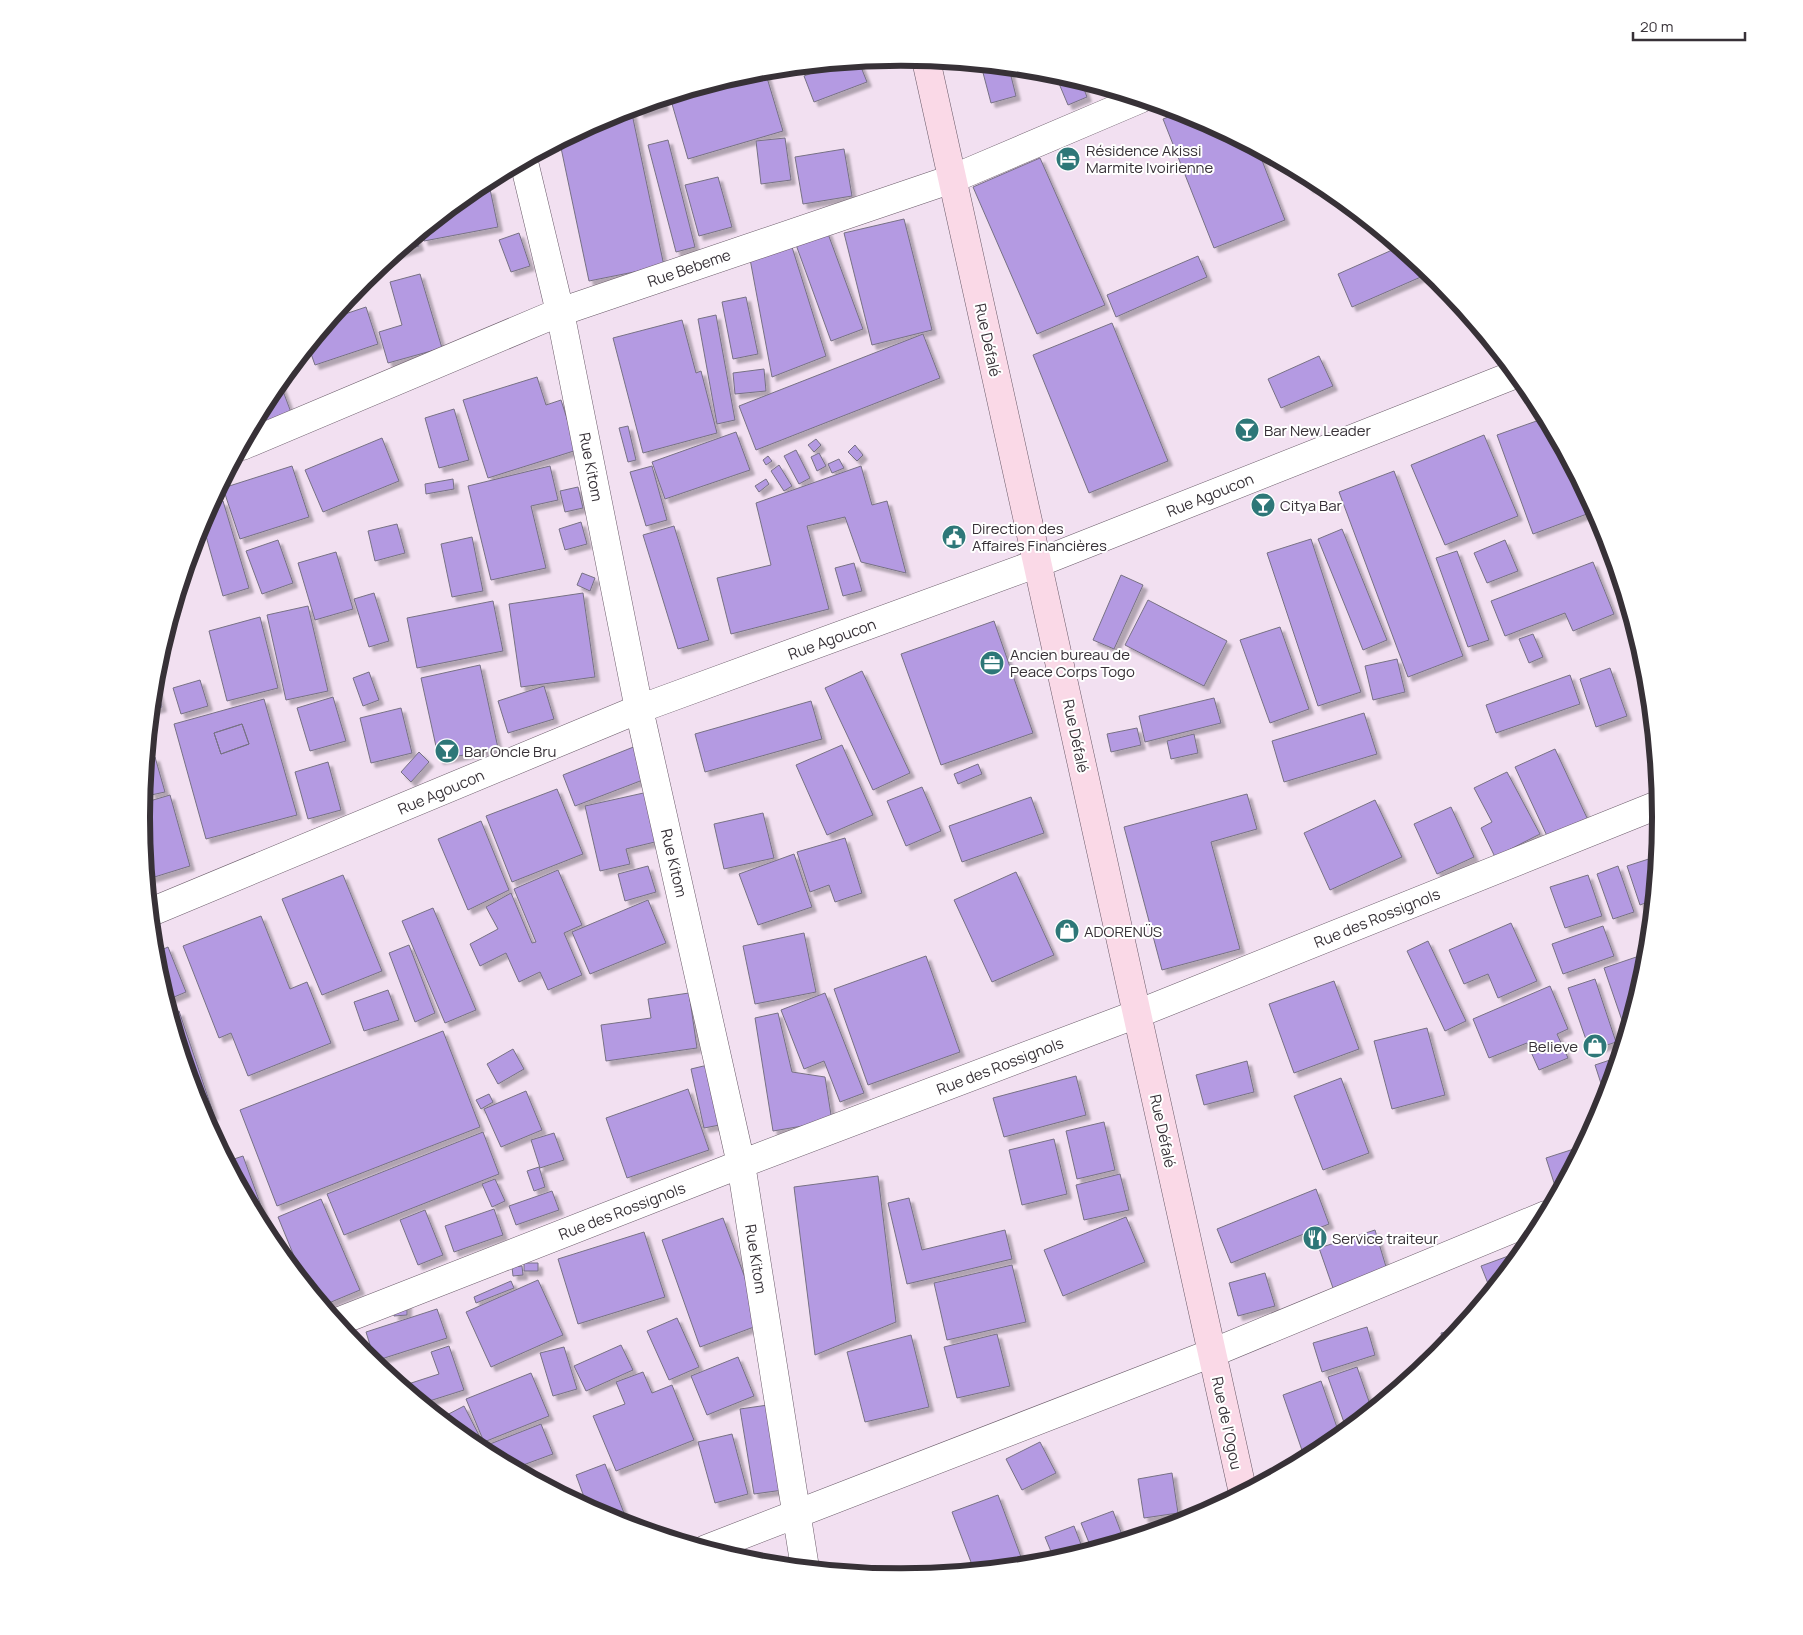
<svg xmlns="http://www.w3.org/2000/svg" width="1803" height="1635" font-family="Manrope,sans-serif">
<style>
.building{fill:#b49ae2;stroke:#777184;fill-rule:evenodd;filter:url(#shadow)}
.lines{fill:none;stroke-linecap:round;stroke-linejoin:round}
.street-casing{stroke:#6a5b69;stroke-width:29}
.secondary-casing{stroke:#6a5b69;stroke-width:29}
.street{stroke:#fff;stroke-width:28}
.secondary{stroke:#fad9e7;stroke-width:28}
.labels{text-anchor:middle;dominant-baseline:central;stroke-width:4;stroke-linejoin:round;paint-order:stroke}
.poi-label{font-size:15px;fill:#373137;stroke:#fff;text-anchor:start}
.street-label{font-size:15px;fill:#373137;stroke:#fff}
.rim{fill:none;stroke:#373137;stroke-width:6}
</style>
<defs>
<filter id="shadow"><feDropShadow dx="4.5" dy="4.5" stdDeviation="1" flood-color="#0004"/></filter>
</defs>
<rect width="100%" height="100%" fill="#f2e0f1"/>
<!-- building -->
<path class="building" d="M 859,62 L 867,82 L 814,102 L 804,76 L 836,64 Z
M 981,65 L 1009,68 L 1016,96 L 991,103 Z
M 765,71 L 783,131 L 688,159 L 670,97 L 754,72 Z
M 1055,74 L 1081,81 L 1087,97 L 1068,105 Z
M 663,100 L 664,106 L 639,113 L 638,107 Z
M 631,109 L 664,266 L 589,281 L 560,143 L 611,115 Z
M 1181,112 L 1193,115 L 1258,150 L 1285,220 L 1214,248 L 1163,119 Z
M 785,138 L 791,180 L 761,184 L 756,141 Z
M 668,140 L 695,247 L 676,252 L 648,145 Z
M 844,149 L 852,196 L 803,204 L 795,157 Z
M 1040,158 L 1105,305 L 1037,334 L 973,187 Z
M 1304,175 L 1320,184 L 1309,188 Z
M 718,177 L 732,227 L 699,236 L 685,185 Z
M 490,189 L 498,227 L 424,241 L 422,232 L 470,193 Z
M 904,219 L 932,330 L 872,345 L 844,233 Z
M 827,231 L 863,329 L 831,341 L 795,242 Z
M 519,233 L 530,266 L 511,272 L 499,240 Z
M 416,237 L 419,246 L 396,254 Z
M 792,247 L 826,356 L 772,377 L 750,259 Z
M 1399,247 L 1430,273 L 1352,307 L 1338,274 Z
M 1198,256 L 1207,277 L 1116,317 L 1107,295 Z
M 420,274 L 442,348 L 388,363 L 379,332 L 402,325 L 390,282 Z
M 746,297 L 758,354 L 733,359 L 722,302 Z
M 366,307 L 378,344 L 315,365 L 309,348 L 333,318 Z
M 716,315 L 735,420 L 717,424 L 698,319 Z
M 682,320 L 696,373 L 701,371 L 717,433 L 643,453 L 613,338 Z
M 1112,323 L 1168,461 L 1089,493 L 1033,355 Z
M 923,334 L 940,378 L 756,450 L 739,406 Z
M 1319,356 L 1333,386 L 1281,408 L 1268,379 Z
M 764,369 L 766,391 L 735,394 L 733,373 Z
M 537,377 L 546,405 L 561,400 L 577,450 L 488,478 L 463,400 Z
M 280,383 L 292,415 L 251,431 L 270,395 Z
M 454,409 L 469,460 L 439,468 L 425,418 Z
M 1545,418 L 1595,511 L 1533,534 L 1497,435 Z
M 628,426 L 636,460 L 628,462 L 619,428 Z
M 736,432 L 750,470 L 665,499 L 652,462 Z
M 1484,435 L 1518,516 L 1445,545 L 1411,465 Z
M 382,438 L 399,481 L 323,512 L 305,470 Z
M 816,439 L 821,445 L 814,452 L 808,445 Z
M 855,445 L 863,455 L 857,461 L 848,452 Z
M 796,450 L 810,478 L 799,484 L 784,456 Z
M 819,453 L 826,466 L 817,471 L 811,457 Z
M 768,456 L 772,461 L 766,465 L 763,460 Z
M 839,459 L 844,468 L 832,473 L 828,464 Z
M 779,465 L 792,486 L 784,491 L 771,471 Z
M 292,466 L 309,517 L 240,539 L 223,488 Z
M 550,466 L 558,500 L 531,506 L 546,568 L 491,580 L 468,486 Z
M 652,466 L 667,520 L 646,526 L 630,472 Z
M 861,466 L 872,505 L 887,501 L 906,573 L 861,562 L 845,517 L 807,526 L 829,609 L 731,634 L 717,578 L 771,565 L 756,503 Z
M 1394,471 L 1463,656 L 1408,677 L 1339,492 Z
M 453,479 L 454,489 L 426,494 L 425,484 Z
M 766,479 L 769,484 L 759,492 L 755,486 Z
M 578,487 L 583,508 L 565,512 L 560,491 Z
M 223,501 L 249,588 L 223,596 L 202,522 L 211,504 Z
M 581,522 L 587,544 L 565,550 L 559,529 Z
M 397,524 L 405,553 L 375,561 L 368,531 Z
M 674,526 L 709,640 L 678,649 L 643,535 Z
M 1342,529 L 1387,640 L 1363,650 L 1318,539 Z
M 472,537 L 483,591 L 452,597 L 441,544 Z
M 1311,539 L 1361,692 L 1318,706 L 1267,553 Z
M 278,540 L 293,583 L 262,594 L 246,551 Z
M 1505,540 L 1518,571 L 1487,583 L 1474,553 Z
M 1457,551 L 1489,640 L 1468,647 L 1436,558 Z
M 336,552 L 353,609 L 315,620 L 298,563 Z
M 1593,562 L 1614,614 L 1573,631 L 1565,613 L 1505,636 L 1491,601 Z
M 854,563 L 862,591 L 843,596 L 835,568 Z
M 582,573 L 595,578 L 590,591 L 577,585 Z
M 1121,575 L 1143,585 L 1114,649 L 1093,640 Z
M 374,593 L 389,641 L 369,647 L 354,599 Z
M 583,593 L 595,677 L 521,687 L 509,604 Z
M 1148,600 L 1227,641 L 1204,686 L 1125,645 Z
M 493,601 L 503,651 L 417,668 L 407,618 Z
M 308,606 L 328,691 L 286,700 L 267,615 Z
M 260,617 L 278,688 L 227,701 L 209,631 Z
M 994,621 L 1033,733 L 941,765 L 901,654 Z
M 1280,627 L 1309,709 L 1270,723 L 1240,640 Z
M 1533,634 L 1543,657 L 1529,663 L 1519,639 Z
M 1397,659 L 1405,692 L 1373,700 L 1365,666 Z
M 480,665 L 498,748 L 439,760 L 421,678 Z
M 1610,668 L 1627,716 L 1596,727 L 1580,679 Z
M 862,671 L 910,773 L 873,790 L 825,688 Z
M 369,672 L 379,700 L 363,706 L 353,678 Z
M 1570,675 L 1580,704 L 1496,733 L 1486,705 Z
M 200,680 L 208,706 L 181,714 L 173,688 Z
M 155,681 L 162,707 L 152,710 Z
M 544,686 L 554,719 L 508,733 L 498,701 Z
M 333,697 L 346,741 L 310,751 L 297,708 Z
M 1214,698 L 1221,723 L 1145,742 L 1139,716 Z
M 264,699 L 297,815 L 206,839 L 174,724 ZM 242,724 L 249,744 L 221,754 L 214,733 Z
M 811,701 L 822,739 L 705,772 L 695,734 Z
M 401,708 L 412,753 L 371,763 L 360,718 Z
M 1364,713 L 1377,754 L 1284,782 L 1272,741 Z
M 242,724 L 249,744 L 221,754 L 214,733 Z
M 1137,728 L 1141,745 L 1111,752 L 1107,734 Z
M 1194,734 L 1198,753 L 1171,759 L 1167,741 Z
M 842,745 L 873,815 L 827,835 L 796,765 Z
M 636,746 L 648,778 L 575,806 L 563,775 Z
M 1555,749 L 1588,820 L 1548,838 L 1515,767 Z
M 419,752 L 429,762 L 411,782 L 401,772 Z
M 155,757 L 165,792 L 151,795 L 146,776 L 147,759 Z
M 328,762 L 341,810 L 308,819 L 295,772 Z
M 978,764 L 982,774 L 958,784 L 954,774 Z
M 1507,772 L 1540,834 L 1495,857 L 1481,828 L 1492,822 L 1474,788 Z
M 922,787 L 941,831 L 906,846 L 887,801 Z
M 557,789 L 583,854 L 512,882 L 486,816 Z
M 648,792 L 659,841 L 626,849 L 630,864 L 600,871 L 585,806 Z
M 1247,794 L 1257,829 L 1211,842 L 1240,949 L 1162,970 L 1124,827 Z
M 170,795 L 190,866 L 148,879 L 142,817 L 143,803 Z
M 1031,797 L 1044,833 L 962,862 L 949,826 Z
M 1375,800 L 1402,857 L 1330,890 L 1304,833 Z
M 1451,807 L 1474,857 L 1437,874 L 1414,824 Z
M 763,813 L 774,858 L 724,869 L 714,824 Z
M 481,821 L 509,890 L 468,910 L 438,839 Z
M 845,838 L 862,893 L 835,902 L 829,885 L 810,892 L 797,852 Z
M 794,854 L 812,907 L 758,925 L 739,874 Z
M 1658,856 L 1653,900 L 1640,905 L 1627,866 Z
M 648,866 L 656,892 L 625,901 L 618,874 Z
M 1618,866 L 1634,912 L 1613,919 L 1597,874 Z
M 558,870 L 582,925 L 564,933 L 582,975 L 548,990 L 540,972 L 519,982 L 506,953 L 480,966 L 470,944 L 498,929 L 486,907 L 511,893 L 532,943 L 536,942 L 514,889 Z
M 1016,872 L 1054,955 L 992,982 L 954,900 Z
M 343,875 L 382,971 L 322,995 L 282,899 Z
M 1588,875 L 1602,916 L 1565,928 L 1550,887 Z
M 648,900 L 666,943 L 590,974 L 572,932 Z
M 433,908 L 476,1010 L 445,1023 L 402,921 Z
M 261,916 L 290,989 L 307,982 L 331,1043 L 248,1076 L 231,1033 L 219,1038 L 183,946 Z
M 1511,923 L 1537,981 L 1498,998 L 1488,974 L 1464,984 L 1449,950 Z
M 1603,926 L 1614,956 L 1563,974 L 1552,944 Z
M 804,933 L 816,992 L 755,1004 L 743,946 Z
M 1428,941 L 1466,1021 L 1445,1031 L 1407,951 Z
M 409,945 L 435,1013 L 415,1022 L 389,953 Z
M 168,947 L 186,992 L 167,1000 L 156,965 L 155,953 Z
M 1648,953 L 1647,966 L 1626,1032 L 1604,968 Z
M 926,956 L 960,1052 L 868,1085 L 834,989 Z
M 1595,979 L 1616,1042 L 1590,1051 L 1568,988 Z
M 1334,981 L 1359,1049 L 1294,1073 L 1269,1004 Z
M 1550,986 L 1568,1029 L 1557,1034 L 1568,1058 L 1539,1070 L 1527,1043 L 1489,1058 L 1473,1019 Z
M 388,990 L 399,1020 L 364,1031 L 354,1002 Z
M 689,993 L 697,1048 L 606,1061 L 601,1025 L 651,1018 L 648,999 Z
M 825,993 L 864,1093 L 840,1102 L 824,1061 L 804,1069 L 781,1010 Z
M 179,1011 L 214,1115 L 204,1118 L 199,1108 L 171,1014 Z
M 778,1013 L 792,1072 L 825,1077 L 832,1121 L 773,1131 L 755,1018 Z
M 1427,1028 L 1445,1095 L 1392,1109 L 1374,1041 Z
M 443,1031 L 480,1127 L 277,1206 L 240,1110 Z
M 513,1049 L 524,1069 L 498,1084 L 487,1064 Z
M 1619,1057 L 1607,1099 L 1606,1099 L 1595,1065 Z
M 1247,1061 L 1254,1092 L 1204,1105 L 1196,1075 Z
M 712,1064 L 725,1124 L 704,1128 L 691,1069 Z
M 1076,1076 L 1086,1115 L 1004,1137 L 993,1098 Z
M 1341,1078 L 1369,1153 L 1323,1170 L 1294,1096 Z
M 688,1089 L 709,1150 L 627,1178 L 606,1118 Z
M 526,1091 L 542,1130 L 501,1147 L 484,1109 Z
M 489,1094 L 493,1102 L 481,1109 L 476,1100 Z
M 1104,1122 L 1115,1170 L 1077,1179 L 1066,1131 Z
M 483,1132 L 499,1174 L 344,1235 L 327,1194 Z
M 554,1133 L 564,1160 L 540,1168 L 531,1140 Z
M 1054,1139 L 1067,1194 L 1022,1205 L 1009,1150 Z
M 1583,1146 L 1559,1191 L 1557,1192 L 1546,1158 Z
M 243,1156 L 276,1247 L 269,1239 L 228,1161 Z
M 539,1167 L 545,1187 L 534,1191 L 527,1171 Z
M 1120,1174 L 1129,1210 L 1084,1220 L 1076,1185 Z
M 878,1176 L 896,1322 L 815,1355 L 794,1187 Z
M 495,1179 L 505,1201 L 492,1207 L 482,1184 Z
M 1316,1189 L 1329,1224 L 1231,1263 L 1217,1229 Z
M 552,1191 L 559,1210 L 516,1225 L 509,1206 Z
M 909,1198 L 922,1250 L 1005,1230 L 1012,1259 L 907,1284 L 888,1203 Z
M 321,1199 L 360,1290 L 324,1305 L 305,1283 L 278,1217 Z
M 494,1209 L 503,1235 L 454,1252 L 445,1226 Z
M 425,1210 L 443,1255 L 418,1265 L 400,1220 Z
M 1126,1217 L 1145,1262 L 1063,1296 L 1044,1250 Z
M 723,1218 L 762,1324 L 700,1347 L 662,1240 Z
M 1375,1230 L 1387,1270 L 1333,1288 L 1319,1248 Z
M 644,1232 L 665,1297 L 578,1324 L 558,1259 Z
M 1522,1251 L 1523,1253 L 1491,1291 L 1481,1266 Z
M 524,1263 L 538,1263 L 538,1271 L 524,1271 Z
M 1012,1265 L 1026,1322 L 947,1340 L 934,1283 Z
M 522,1266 L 523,1275 L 513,1276 L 512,1267 Z
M 1265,1273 L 1275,1306 L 1238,1316 L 1229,1283 Z
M 538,1280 L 563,1335 L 491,1367 L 466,1312 Z
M 511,1281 L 514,1288 L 476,1303 L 474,1297 Z
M 394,1303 L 407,1303 L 407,1315 L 394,1316 Z
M 437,1309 L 447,1338 L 375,1361 L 366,1332 Z
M 677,1318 L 699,1367 L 669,1380 L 647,1331 Z
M 1367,1327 L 1375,1355 L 1322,1372 L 1313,1343 Z
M 1460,1329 L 1444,1348 L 1441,1333 Z
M 997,1334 L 1010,1386 L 957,1398 L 944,1347 Z
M 911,1335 L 929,1407 L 865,1422 L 847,1352 Z
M 621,1345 L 633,1370 L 586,1391 L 574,1366 Z
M 449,1346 L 464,1390 L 423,1403 L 402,1386 L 439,1374 L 431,1352 Z
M 564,1347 L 577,1389 L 553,1396 L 540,1353 Z
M 738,1357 L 754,1396 L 707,1415 L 691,1376 Z
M 1357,1367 L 1372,1410 L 1353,1425 L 1346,1428 L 1328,1377 Z
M 643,1372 L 652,1393 L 672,1385 L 694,1440 L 616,1471 L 593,1416 L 625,1404 L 616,1382 Z
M 531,1373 L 549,1416 L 484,1442 L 466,1399 Z
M 1321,1381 L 1340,1436 L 1323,1450 L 1305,1459 L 1283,1395 Z
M 768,1405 L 783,1490 L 754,1494 L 740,1409 Z
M 464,1406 L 483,1443 L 476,1446 L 441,1418 Z
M 541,1424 L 553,1454 L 515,1468 L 495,1458 L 490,1444 Z
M 732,1434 L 748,1494 L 715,1503 L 698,1442 Z
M 1040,1442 L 1056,1473 L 1022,1490 L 1006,1459 Z
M 1296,1460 L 1298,1463 L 1272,1477 L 1270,1469 Z
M 605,1464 L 624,1513 L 608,1519 L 588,1508 L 576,1475 Z
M 1172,1473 L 1178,1513 L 1144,1518 L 1138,1479 Z
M 998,1495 L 1024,1565 L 974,1570 L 952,1512 Z
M 1113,1511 L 1124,1540 L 1092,1550 L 1081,1523 Z
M 1074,1526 L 1084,1552 L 1055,1561 L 1045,1537 Z
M 766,1557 L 768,1564 L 751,1562 Z
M 965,1564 L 968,1571 L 948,1573 L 947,1570 Z"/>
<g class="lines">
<defs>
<path id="street" d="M 524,162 L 560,312 L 639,709 L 741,1164 L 805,1568
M 242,446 L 560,312 L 952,179 L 1140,99
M 151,912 L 639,709 L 1038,563 L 1516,374
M 337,1322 L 741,1164 L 1137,1014 L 1660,804
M 706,1549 L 1212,1353 L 1546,1215"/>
<path id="secondary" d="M 926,60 L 1243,1493"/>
</defs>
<!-- street casing -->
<use href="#street" class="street-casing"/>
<!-- secondary casing -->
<use href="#secondary" class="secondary-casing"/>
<!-- street -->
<use href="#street" class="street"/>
<!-- secondary -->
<use href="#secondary" class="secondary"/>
</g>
<!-- icons -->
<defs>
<symbol id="hotel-disc" viewBox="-11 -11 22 22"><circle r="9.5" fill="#2e7778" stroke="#fff"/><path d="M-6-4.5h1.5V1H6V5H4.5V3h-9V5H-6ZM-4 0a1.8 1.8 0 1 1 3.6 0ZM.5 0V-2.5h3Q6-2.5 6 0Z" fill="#fff"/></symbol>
<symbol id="bar-disc" viewBox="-11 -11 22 22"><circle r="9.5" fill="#2e7778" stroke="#fff"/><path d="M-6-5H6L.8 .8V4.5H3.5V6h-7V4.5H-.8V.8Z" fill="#fff"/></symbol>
<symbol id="civic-disc" viewBox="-11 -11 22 22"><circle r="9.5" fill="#2e7778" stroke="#fff"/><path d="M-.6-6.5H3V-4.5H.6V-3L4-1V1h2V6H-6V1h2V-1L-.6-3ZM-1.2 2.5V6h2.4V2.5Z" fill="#fff"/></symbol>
<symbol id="office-disc" viewBox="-11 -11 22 22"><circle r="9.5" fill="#2e7778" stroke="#fff"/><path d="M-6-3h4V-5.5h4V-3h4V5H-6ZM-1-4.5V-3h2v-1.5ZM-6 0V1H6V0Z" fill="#fff"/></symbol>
<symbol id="shop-disc" viewBox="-11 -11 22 22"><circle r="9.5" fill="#2e7778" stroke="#fff"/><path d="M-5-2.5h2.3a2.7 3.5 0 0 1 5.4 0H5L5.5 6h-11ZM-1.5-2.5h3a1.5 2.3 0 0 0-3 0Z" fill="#fff"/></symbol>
<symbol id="restaurant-disc" viewBox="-11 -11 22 22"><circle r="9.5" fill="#2e7778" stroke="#fff"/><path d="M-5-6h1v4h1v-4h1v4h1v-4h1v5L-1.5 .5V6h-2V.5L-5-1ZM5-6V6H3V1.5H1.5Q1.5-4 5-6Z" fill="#fff"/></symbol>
</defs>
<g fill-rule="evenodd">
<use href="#hotel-disc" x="1054" y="145" width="28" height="28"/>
<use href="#bar-disc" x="1233" y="416" width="28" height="28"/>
<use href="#bar-disc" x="1249" y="491" width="28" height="28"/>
<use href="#civic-disc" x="940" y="523" width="28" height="28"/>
<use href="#office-disc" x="978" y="649" width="28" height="28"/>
<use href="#bar-disc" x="433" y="737" width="28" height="28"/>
<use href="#shop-disc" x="1053" y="917" width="28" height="28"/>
<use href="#shop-disc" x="1581" y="1032" width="28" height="28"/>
<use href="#restaurant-disc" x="1301" y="1224" width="28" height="28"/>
</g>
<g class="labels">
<!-- poi labels -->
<g class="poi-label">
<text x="1086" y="150">Résidence Akissi<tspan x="1086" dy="17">Marmite Ivoirienne</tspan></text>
<text x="1264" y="430">Bar New Leader</text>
<text x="1280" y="505">Citya Bar</text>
<text x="972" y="528">Direction des<tspan x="972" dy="17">Affaires Financières</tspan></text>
<text x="1010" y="654">Ancien bureau de<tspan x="1010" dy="17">Peace Corps Togo</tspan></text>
<text x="464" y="751">Bar Oncle Bru</text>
<text x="1084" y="931">ADORENÜS</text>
<text x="1578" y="1046" text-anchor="end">Believe</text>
<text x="1332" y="1238">Service traiteur</text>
</g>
<!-- street labels -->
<g class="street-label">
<text transform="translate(689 268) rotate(-19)">Rue Bebeme</text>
<text transform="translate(988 340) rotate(78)">Rue Défalé</text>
<text transform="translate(591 467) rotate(79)">Rue Kitom</text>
<text transform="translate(1210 495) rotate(-22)">Rue Agoucon</text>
<text transform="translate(832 639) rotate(-20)">Rue Agoucon</text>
<text transform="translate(1076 736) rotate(78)">Rue Défalé</text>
<text transform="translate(441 792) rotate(-23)">Rue Agoucon</text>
<text transform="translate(674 863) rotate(77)">Rue Kitom</text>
<text transform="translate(1377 918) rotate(-22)">Rue des Rossignols</text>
<text transform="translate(1000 1066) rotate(-21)">Rue des Rossignols</text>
<text transform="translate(1163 1131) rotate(78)">Rue Défalé</text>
<text transform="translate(622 1211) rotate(-21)">Rue des Rossignols</text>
<text transform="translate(756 1259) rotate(81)">Rue Kitom</text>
<text transform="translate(1227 1423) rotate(78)">Rue de l'Ogou</text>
</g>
</g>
<!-- crop -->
<path d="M0 0H1803V1635H0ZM150 817a751 751 0 1 1 1502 0a751 751 0 1 1-1502 0Z" fill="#fff" fill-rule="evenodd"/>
<path class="rim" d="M150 817a751 751 0 1 1 1502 0a751 751 0 1 1-1502 0Z"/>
<!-- scale -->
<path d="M1633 32v8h112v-8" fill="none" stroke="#373137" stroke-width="2.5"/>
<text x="1640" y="32" font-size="15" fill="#373137" stroke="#ffffff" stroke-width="4" paint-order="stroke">20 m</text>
</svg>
